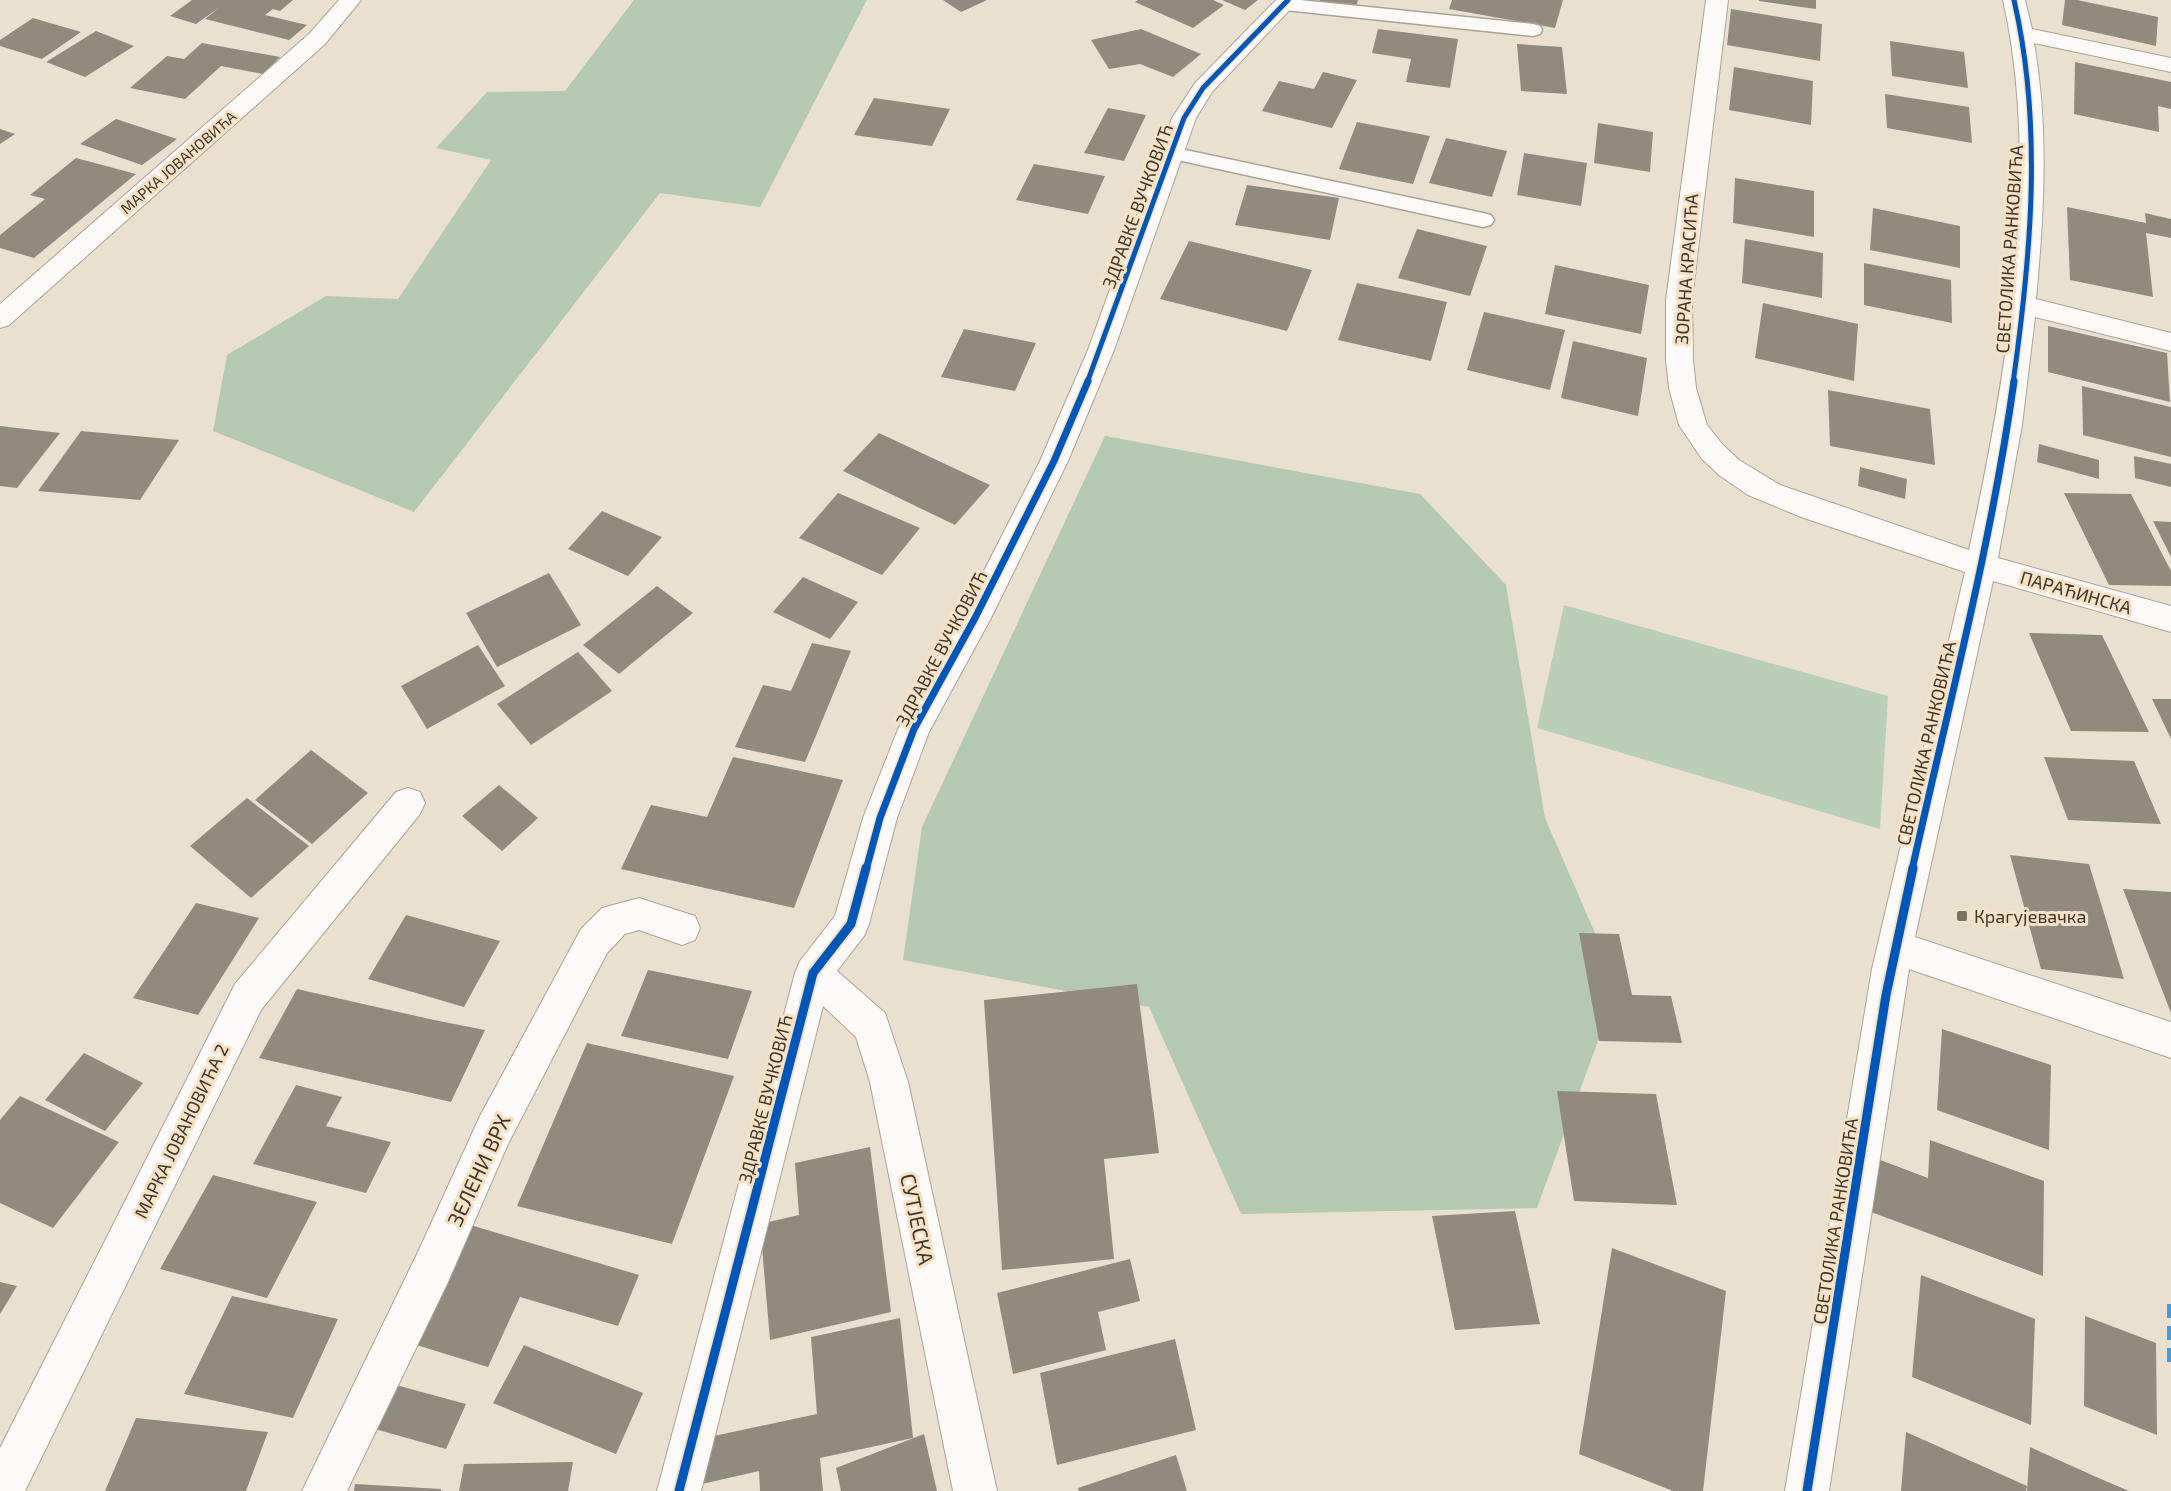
<svg xmlns="http://www.w3.org/2000/svg" width="2171" height="1491" font-family="'Exo 2',sans-serif">
<style>
.green{fill:#bbceb7}
.forest{fill:#b5c8b1}
.building{fill:#918a7e}
.lines{fill:none;stroke-linecap:round;stroke-linejoin:round}
.lane-casing{stroke:#aaa397;stroke-width:3}
.street-casing{stroke:#aaa397;stroke-width:2}
.lane{fill:#fcfaf8;fill-rule:evenodd}
.street{fill:#fcfaf8;fill-rule:evenodd}
.quiet{stroke:#3f9ee1;stroke-width:8;stroke-dasharray:14 8;stroke-linecap:butt}
.cycleway-far2-casing{stroke:#f5e2c6;stroke-width:8}
.cycleway-far1-casing{stroke:#f5e2c6;stroke-width:10}
.cycleway-casing{stroke:#f5e2c6;stroke-width:13}
.cycleway-far2{stroke:#0057b8;stroke-width:5}
.cycleway-far1{stroke:#0057b8;stroke-width:7}
.cycleway{stroke:#0057b8;stroke-width:9}
.poi-dot{fill:#7a7265;stroke:#f5e2c6;stroke-width:2}
.labels{text-anchor:middle;dominant-baseline:central;stroke-width:6;stroke-linejoin:round;paint-order:stroke}
.far-street-label{font-size:15px;fill:#3e362b;stroke:#f5e2c6}
.street-label{font-size:18px;fill:#3e362b;stroke:#f5e2c6}
.poi-label{font-size:18px;fill:#3e362b;stroke:#f5e2c6;text-anchor:start}
.near-street-label{font-size:21px;fill:#3e362b;stroke:#f5e2c6}
</style>
<rect width="100%" height="100%" fill="#eae0d0"/>
<!-- green -->
<path class="green" d="M 1564,605 L 1888,696 L 1880,829 L 1537,728 Z"/>
<!-- forest -->
<path class="forest" d="M 634,0 L 867,0 L 760,207 L 660,193 L 414,512 L 213,431 L 227,355 L 326,296 L 398,299 L 491,160 L 436,148 L 487,92 L 565,91 Z
M 1105,436 L 1420,494 L 1506,585 L 1545,818 L 1618,986 L 1537,1208 L 1241,1214 L 1149,1007 L 903,960 L 922,827 Z"/>
<!-- building -->
<path class="building" d="M 192,0 L 293,0 L 280,11 L 273,9 L 265,15 L 307,25 L 289,40 L 205,19 L 220,7 L 196,24 L 170,16 Z
M 943,0 L 987,0 L 961,12 Z
M 1138,0 L 1213,0 L 1224,5 L 1193,28 L 1135,2 Z
M 1222,0 L 1258,0 L 1245,10 Z
M 1320,0 L 1358,0 L 1356,7 L 1319,3 Z
M 1452,0 L 1563,0 L 1555,28 L 1449,9 Z
M 1759,0 L 1816,0 L 1816,9 L 1759,1 Z
M 2065,0 L 2077,0 L 2158,17 L 2156,46 L 2062,25 Z
M 1731,9 L 1822,24 L 1820,61 L 1727,45 Z
M 33,18 L 81,32 L 42,59 L 0,46 L 0,40 Z
M 1141,29 L 1201,54 L 1173,77 L 1140,64 L 1109,69 L 1091,40 Z
M 1378,29 L 1458,39 L 1450,88 L 1406,82 L 1411,59 L 1372,53 Z
M 96,31 L 134,46 L 85,77 L 46,62 Z
M 1890,41 L 1964,52 L 1968,88 L 1892,76 Z
M 202,43 L 280,57 L 263,74 L 221,66 L 185,99 L 130,88 L 167,56 L 184,59 Z
M 1517,44 L 1562,47 L 1567,94 L 1521,91 Z
M 2075,62 L 2171,82 L 2171,109 L 2158,106 L 2159,132 L 2074,114 Z
M 1734,67 L 1813,81 L 1811,125 L 1729,110 Z
M 1323,72 L 1357,80 L 1332,128 L 1262,111 L 1279,81 L 1314,89 Z
M 1885,94 L 1969,107 L 1972,143 L 1887,128 Z
M 874,98 L 950,109 L 932,146 L 854,135 Z
M 1108,108 L 1146,115 L 1124,161 L 1084,153 Z
M 116,119 L 177,139 L 142,165 L 80,144 Z
M 1357,122 L 1430,136 L 1413,184 L 1339,169 Z
M 1598,123 L 1653,132 L 1650,172 L 1594,163 Z
M 0,129 L 15,134 L 0,144 Z
M 1446,138 L 1507,151 L 1492,197 L 1429,183 Z
M 1524,153 L 1587,163 L 1581,206 L 1517,195 Z
M 76,158 L 136,174 L 34,258 L 0,248 L 0,235 L 45,199 L 30,195 Z
M 1034,164 L 1105,176 L 1088,214 L 1016,200 Z
M 1735,178 L 1814,191 L 1814,237 L 1733,223 Z
M 1247,185 L 1339,198 L 1330,240 L 1235,225 Z
M 2067,207 L 2146,223 L 2145,213 L 2171,219 L 2171,238 L 2146,233 L 2153,297 L 2070,280 Z
M 1873,208 L 1960,226 L 1960,268 L 1870,250 Z
M 1417,229 L 1487,246 L 1470,296 L 1398,278 Z
M 1745,239 L 1823,253 L 1822,298 L 1742,283 Z
M 1189,241 L 1312,270 L 1287,331 L 1160,299 Z
M 1864,263 L 1951,280 L 1952,323 L 1864,305 Z
M 1555,265 L 1649,285 L 1641,334 L 1545,314 Z
M 1357,283 L 1447,302 L 1431,361 L 1338,340 Z
M 1763,303 L 1858,324 L 1854,381 L 1755,358 Z
M 1484,312 L 1565,330 L 1550,390 L 1467,370 Z
M 2048,326 L 2167,353 L 2170,402 L 2048,372 Z
M 964,329 L 1036,343 L 1015,391 L 941,377 Z
M 1573,341 L 1647,358 L 1638,416 L 1561,398 Z
M 2082,386 L 2171,407 L 2171,457 L 2083,435 Z
M 1828,390 L 1930,409 L 1935,465 L 1830,446 Z
M 0,426 L 60,433 L 17,488 L 0,486 Z
M 81,431 L 179,440 L 140,500 L 38,491 Z
M 879,433 L 990,485 L 955,525 L 843,471 Z
M 2039,444 L 2099,460 L 2099,479 L 2037,462 Z
M 2134,456 L 2171,464 L 2171,487 L 2135,478 Z
M 1860,467 L 1907,479 L 1905,499 L 1858,486 Z
M 838,493 L 920,528 L 882,575 L 799,538 Z
M 2064,493 L 2131,494 L 2171,571 L 2171,586 L 2109,585 Z
M 602,511 L 662,537 L 628,576 L 568,549 Z
M 2153,521 L 2171,522 L 2171,557 Z
M 549,573 L 581,625 L 497,667 L 466,613 Z
M 803,577 L 858,602 L 830,639 L 773,612 Z
M 657,586 L 693,613 L 619,674 L 583,645 Z
M 2029,633 L 2102,635 L 2149,732 L 2071,731 Z
M 812,643 L 851,651 L 805,762 L 735,747 L 763,685 L 791,691 Z
M 478,645 L 505,686 L 427,729 L 401,686 Z
M 578,652 L 612,691 L 531,745 L 497,704 Z
M 2152,699 L 2171,699 L 2171,739 Z
M 311,750 L 368,793 L 312,844 L 255,800 Z
M 733,757 L 843,780 L 794,908 L 621,869 L 651,805 L 707,817 Z
M 2044,757 L 2134,761 L 2161,824 L 2068,820 Z
M 499,785 L 538,818 L 502,851 L 462,816 Z
M 247,798 L 309,846 L 251,898 L 190,846 Z
M 2010,855 L 2089,864 L 2124,979 L 2041,969 Z
M 2123,889 L 2171,892 L 2171,1013 Z
M 196,903 L 259,918 L 198,1015 L 133,998 Z
M 406,915 L 500,941 L 464,1007 L 368,979 Z
M 1579,933 L 1619,934 L 1632,995 L 1671,996 L 1682,1043 L 1599,1041 Z
M 648,970 L 752,991 L 728,1059 L 621,1036 Z
M 1137,984 L 1159,1153 L 1104,1159 L 1114,1259 L 1002,1270 L 984,1000 Z
M 297,989 L 434,1020 L 485,1030 L 451,1102 L 259,1058 Z
M 1942,1029 L 2051,1065 L 2049,1150 L 1937,1110 Z
M 587,1043 L 734,1076 L 672,1244 L 517,1206 Z
M 84,1053 L 143,1083 L 105,1131 L 45,1100 Z
M 296,1085 L 342,1097 L 326,1126 L 391,1142 L 366,1193 L 253,1164 Z
M 1557,1091 L 1656,1094 L 1677,1205 L 1574,1201 Z
M 20,1096 L 119,1142 L 53,1228 L 0,1203 L 0,1120 Z
M 1930,1140 L 2044,1181 L 2043,1276 L 1863,1209 L 1867,1155 L 1928,1178 Z
M 870,1147 L 891,1312 L 770,1340 L 760,1224 L 799,1215 L 795,1163 Z
M 213,1175 L 317,1202 L 267,1298 L 160,1269 Z
M 1515,1211 L 1540,1324 L 1455,1330 L 1432,1216 Z
M 467,1224 L 639,1275 L 618,1326 L 520,1297 L 488,1367 L 410,1343 Z
M 1612,1248 L 1726,1291 L 1703,1491 L 1673,1491 L 1579,1454 Z
M 1130,1259 L 1140,1301 L 1098,1312 L 1106,1350 L 1013,1374 L 997,1293 Z
M 1921,1275 L 2035,1319 L 2031,1425 L 1912,1377 Z
M 0,1282 L 17,1286 L 0,1314 Z
M 232,1296 L 338,1319 L 293,1418 L 184,1394 Z
M 2085,1316 L 2156,1343 L 2157,1435 L 2084,1406 Z
M 900,1318 L 913,1438 L 820,1458 L 823,1491 L 760,1491 L 759,1471 L 702,1484 L 700,1439 L 817,1414 L 811,1337 Z
M 1175,1339 L 1196,1430 L 1057,1465 L 1040,1373 Z
M 524,1345 L 643,1393 L 616,1454 L 493,1403 Z
M 396,1385 L 466,1404 L 446,1449 L 375,1429 Z
M 136,1418 L 268,1432 L 246,1491 L 105,1491 Z
M 1906,1432 L 2027,1486 L 2026,1491 L 1901,1491 Z
M 924,1434 L 937,1491 L 841,1491 L 836,1468 Z
M 2030,1447 L 2094,1476 L 2129,1491 L 2027,1491 Z
M 1176,1455 L 1187,1491 L 1079,1491 L 1078,1488 Z
M 573,1462 L 568,1491 L 459,1491 L 464,1464 Z
M 355,1484 L 441,1489 L 441,1491 L 354,1491 Z"/>
<g class="lines">
<defs>
<path id="lane" d="M 1279,0 L 1300,0 L 1533,24 L 1540,26 L 1542,30 L 1540,34 L 1533,36 L 1285,10 L 1278,8 L 1276,4 Z
M 1171,147 L 1483,213 L 1491,215 L 1494,220 L 1491,225 L 1483,227 L 1164,157 L 1161,153 L 1164,149 Z"/>
<path id="street" d="M 339,0 L 361,0 L 325,44 L 9,325 L 0,328 L 0,304 L 309,34 Z
M 1276,0 L 1299,0 L 1212,92 L 1196,118 L 1114,350 L 1068,461 L 991,618 L 929,732 L 897,818 L 869,924 L 864,936 L 837,971 L 885,1013 L 908,1082 L 997,1491 L 953,1491 L 870,1082 L 856,1037 L 823,1006 L 701,1491 L 657,1491 L 795,973 L 800,961 L 835,916 L 863,818 L 898,729 L 964,610 L 1040,461 L 1088,350 L 1172,118 L 1195,83 Z
M 1706,0 L 1728,0 L 1692,300 L 1693,360 L 1696,388 L 1707,425 L 1723,445 L 1739,460 L 1780,485 L 1969,550 C 2006,379 2042,172 2003,0 L 2025,0 L 2032,29 L 2171,58 L 2171,72 L 2034,43 C 2049,128 2044,214 2036,299 L 2171,333 L 2171,351 L 2035,317 L 2022,425 L 1998,558 L 2171,606 L 2171,632 L 1993,581 L 1915,937 L 2171,1022 L 2171,1058 L 1909,969 L 1829,1491 L 1785,1491 L 1872,969 L 1965,572 L 1801,517 L 1748,495 L 1719,475 L 1702,459 L 1679,425 L 1669,388 L 1666,360 L 1666,300 Z
M 408,788 L 420,792 L 425,803 L 420,814 L 261,1010 L 25,1491 L 0,1491 L 0,1448 L 235,984 L 396,792 Z
M 639,898 L 695,916 L 700,928 L 695,940 L 682,945 L 639,930 L 625,934 L 607,953 L 508,1144 L 448,1282 L 347,1491 L 302,1491 L 418,1252 L 480,1116 L 581,929 L 602,908 Z"/>
</defs>
<!-- lane casing -->
<use href="#lane" class="lane-casing"/>
<!-- street casing -->
<use href="#street" class="street-casing"/>
<!-- lane -->
<use href="#lane" class="lane"/>
<!-- street -->
<use href="#street" class="street"/>
<!-- quiet -->
<path class="quiet" d="M 2171,1304 L 2171,1365"/>
<defs>
<path id="cycleway-far2" d="M 1087,383 L 1184,118 L 1203,88 L 1288,0
M 2013,383 C 2031,256 2043,126 2014,0"/>
<path id="cycleway-far1" d="M 866,870 L 880,818 L 914,729 L 975,618 L 1054,461 L 1088,381
M 1912,870 C 1948,707 1991,546 2014,381"/>
<path id="cycleway" d="M 679,1491 L 813,973 L 851,924 L 866,868
M 1807,1491 L 1886,995 L 1913,868"/>
</defs>
<!-- cycleway-far2 casing -->
<use href="#cycleway-far2" class="cycleway-far2-casing"/>
<!-- cycleway-far1 casing -->
<use href="#cycleway-far1" class="cycleway-far1-casing"/>
<!-- cycleway casing -->
<use href="#cycleway" class="cycleway-casing"/>
<!-- cycleway-far2 -->
<use href="#cycleway-far2" class="cycleway-far2"/>
<!-- cycleway-far1 -->
<use href="#cycleway-far1" class="cycleway-far1"/>
<!-- cycleway -->
<use href="#cycleway" class="cycleway"/>
</g>
<!-- markers -->
<rect class="poi-dot" x="1956" y="910" width="12" height="12" rx="3"/>
<g class="labels">
<!-- far-street labels -->
<g class="far-street-label">
<text transform="translate(178 162) rotate(-41)">МАРКА ЈОВАНОВИЋА</text>
</g>
<!-- street labels -->
<g class="street-label">
<text transform="translate(1137 206) rotate(-70)">ЗДРАВКЕ ВУЧКОВИЋ</text>
<text transform="translate(2009 249) rotate(-86)">СВЕТОЛИКА РАНКОВИЋА</text>
<text transform="translate(1686 269) rotate(-86)">ЗОРАНА КРАСИЋА</text>
<text transform="translate(2076 592) rotate(16)">ПАРАЋИНСКА</text>
<text transform="translate(941 648) rotate(-62)">ЗДРАВКЕ ВУЧКОВИЋ</text>
<text transform="translate(1926 743) rotate(-77)">СВЕТОЛИКА РАНКОВИЋА</text>
<text transform="translate(765 1099) rotate(-76)">ЗДРАВКЕ ВУЧКОВИЋ</text>
<text transform="translate(181 1131) rotate(-64)">МАРКА ЈОВАНОВИЋА 2</text>
<text transform="translate(1835 1221) rotate(-81)">СВЕТОЛИКА РАНКОВИЋА</text>
</g>
<!-- poi labels -->
<g class="poi-label">
<text x="1974" y="916">Крагујевачка</text>
</g>
<!-- near-street labels -->
<g class="near-street-label">
<text transform="translate(478 1170) rotate(-65)">ЗЕЛЕНИ ВРХ</text>
<text transform="translate(918 1219) rotate(78)">СУТЈЕСКА</text>
</g>
</g>
</svg>
